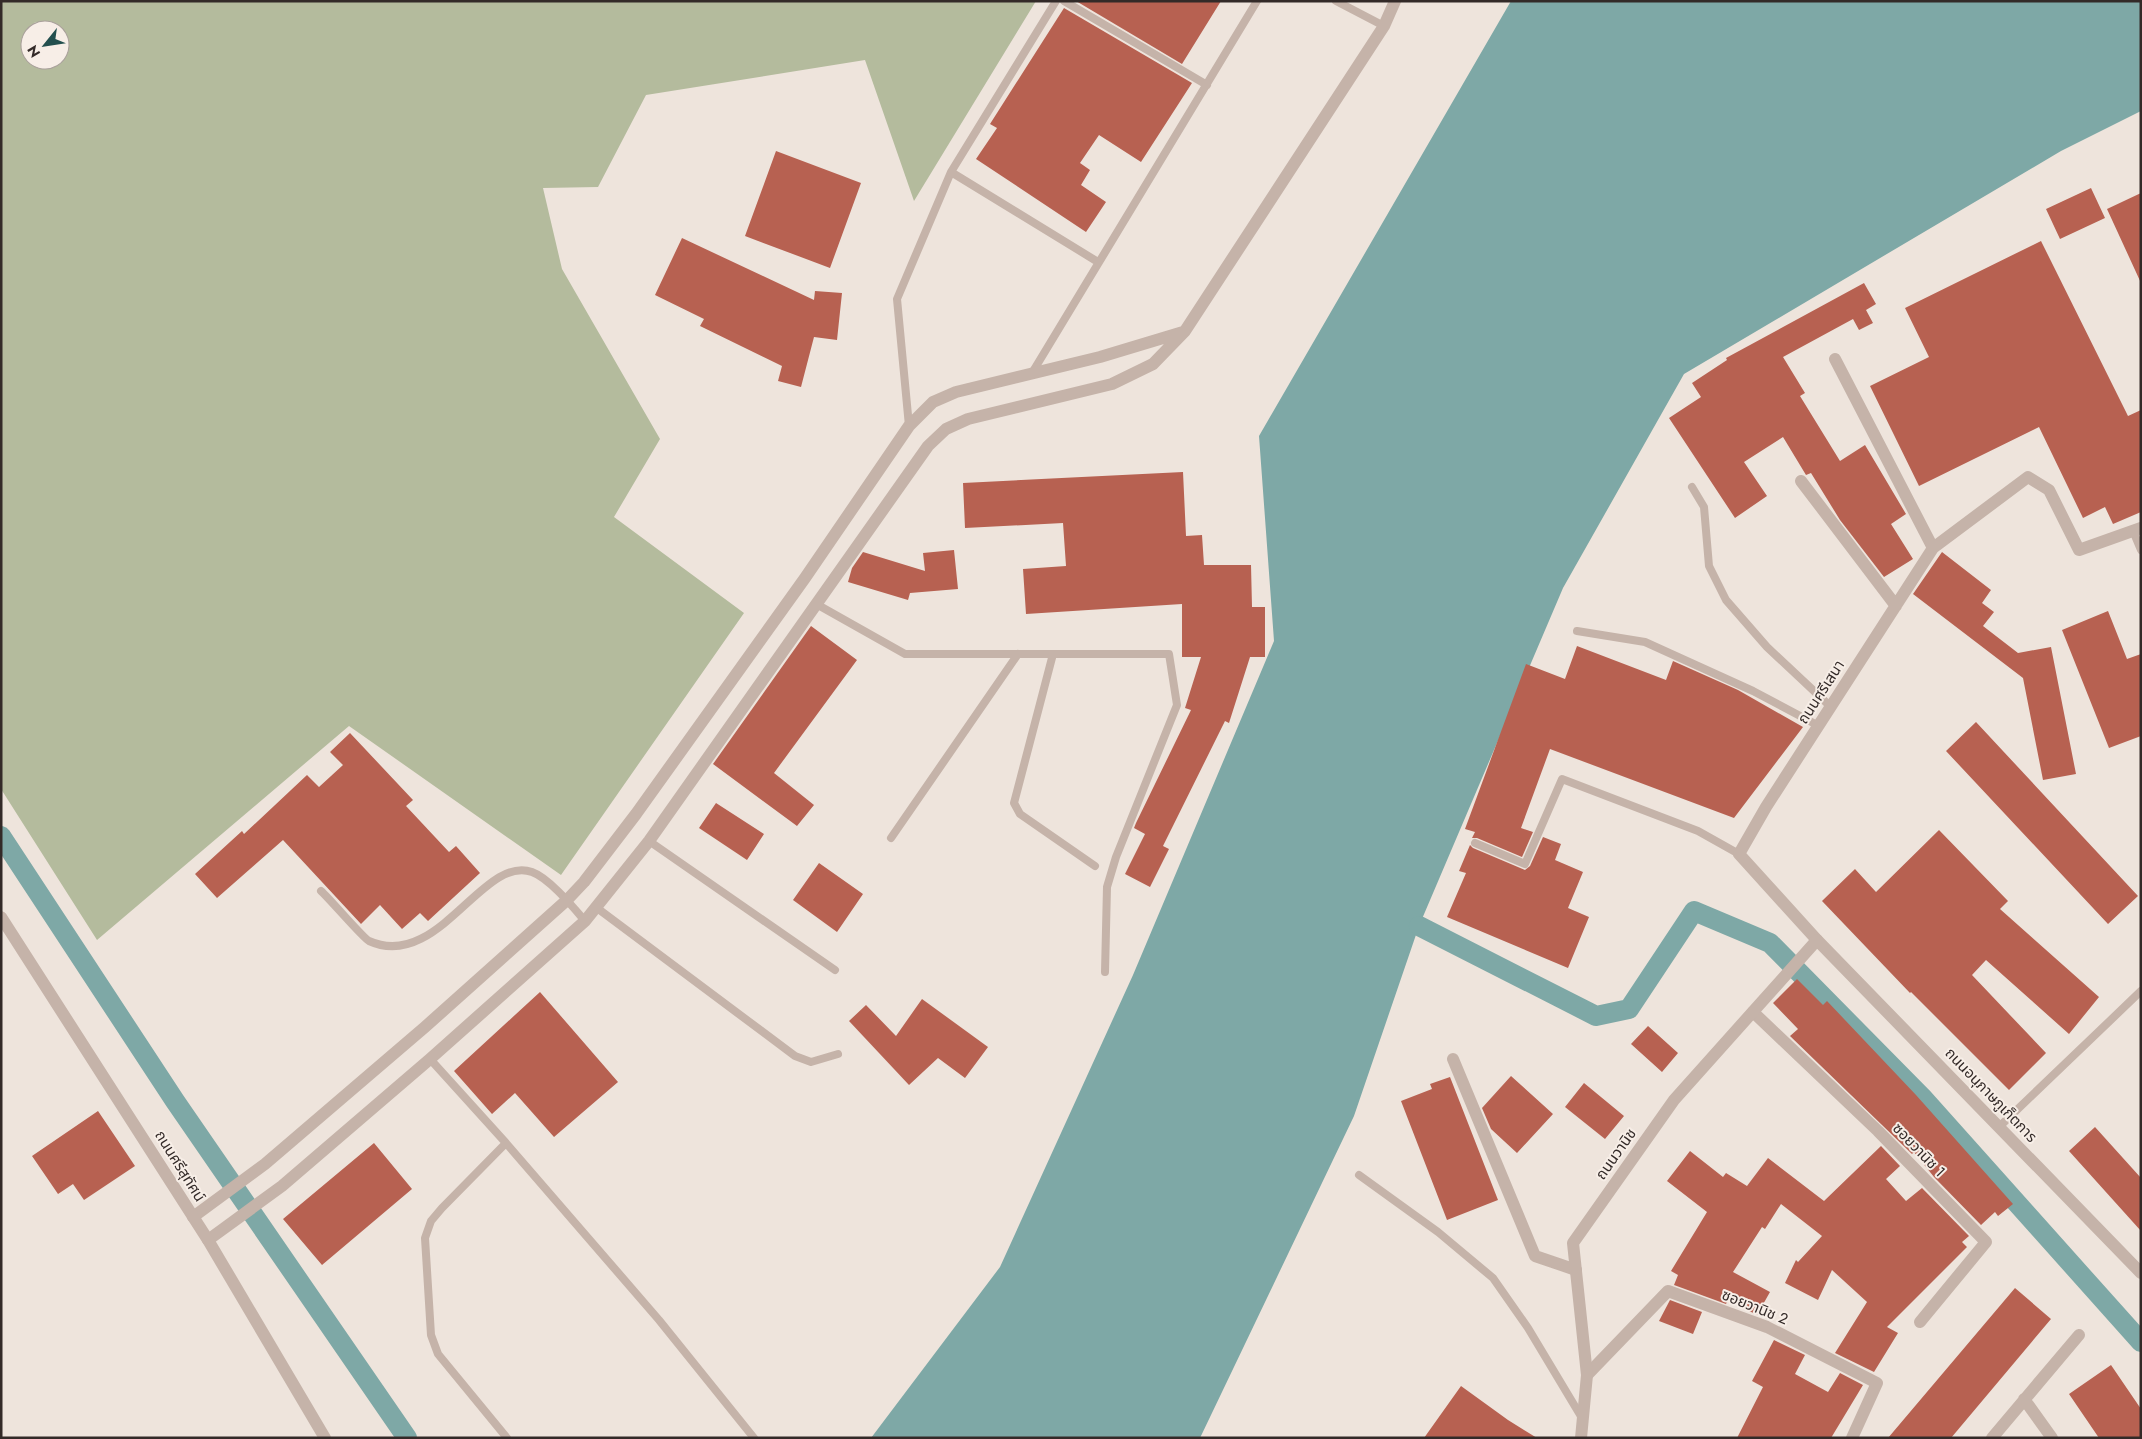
<svg xmlns="http://www.w3.org/2000/svg" width="2142" height="1439" font-family="Jost,'Noto Sans Thai',sans-serif">
<style>
.green{fill:#b4bb9d;fill-rule:evenodd}
.water{fill:#7ea8a6}
.lines{fill:none;stroke-linecap:round;stroke-linejoin:round}
.canal{stroke:#7ea8a6;stroke-width:20}
.building{fill:#b76151}
.service{stroke:#c5b3a9;stroke-width:8}
.minor{stroke:#c5b3a9;stroke-width:12}
.tertiary{stroke:#c5b3a9;stroke-width:12}
.labels{text-anchor:middle;dominant-baseline:central;stroke-width:4;stroke-linejoin:round;paint-order:stroke}
.street-label{font-size:15px;fill:#332a28;stroke:#f7eee7}
</style>
<rect width="100%" height="100%" fill="#eee4dc"/>
<!-- green -->
<path class="green" d="M 1,1 L 1036,1 L 914,201 L 865,60 L 646,95 L 598,187 L 543,188 L 562,269 L 660,439 L 614,517 L 744,613 L 561,875 L 349,726 L 97,940 L 1,789 ZM 30,30 L 60,30 L 60,60 L 30,60 Z"/>
<!-- water -->
<path class="water" d="M 1511,1 L 2141,1 L 2141,111 L 2061,151 L 1684,374 L 1563,588 L 1419,926 L 1354,1116 L 1200,1438 L 871,1438 L 1000,1267 L 1133,975 L 1274,641 L 1259,436 Z"/>
<g class="lines">
<!-- canal -->
<path class="canal" d="M 1,836 L 175,1101 L 407,1438
M 1419,926 L 1596,1016 L 1629,1009 L 1694,911 L 1770,943 L 1922,1097 L 2141,1342"/>
</g>
<!-- building -->
<path class="building" d="M 1076,1 L 1221,1 L 1182,64 Z
M 1064,8 L 1192,83 L 1141,162 L 1099,135 L 1080,163 L 1090,170 L 1081,185 L 1106,202 L 1086,232 L 976,159 L 997,128 L 990,124 Z
M 776,151 L 861,183 L 830,268 L 745,236 Z
M 2091,188 L 2105,218 L 2060,239 L 2046,209 Z
M 2141,193 L 2141,283 L 2107,209 Z
M 682,238 L 814,300 L 815,291 L 842,293 L 837,340 L 814,337 L 801,387 L 778,381 L 782,366 L 700,326 L 704,319 L 655,295 Z
M 2041,241 L 2128,416 L 2141,410 L 2141,512 L 2113,524 L 2105,507 L 2083,518 L 2039,427 L 1919,486 L 1870,386 L 1929,357 L 1905,308 Z
M 1864,283 L 1876,304 L 1866,310 L 1873,323 L 1859,330 L 1853,319 L 1783,357 L 1805,393 L 1800,396 L 1840,461 L 1865,445 L 1906,514 L 1891,524 L 1913,559 L 1884,577 L 1840,520 L 1811,473 L 1806,475 L 1783,437 L 1744,462 L 1767,496 L 1735,518 L 1669,418 L 1701,397 L 1692,383 L 1727,360 L 1726,358 Z
M 1183,472 L 1186,536 L 1202,535 L 1204,565 L 1251,565 L 1252,607 L 1265,607 L 1265,657 L 1250,657 L 1229,723 L 1225,721 L 1163,846 L 1169,849 L 1150,887 L 1125,874 L 1145,834 L 1134,828 L 1136,823 L 1191,710 L 1185,708 L 1201,657 L 1182,657 L 1182,604 L 1026,614 L 1023,569 L 1066,566 L 1063,523 L 965,528 L 963,483 Z
M 954,550 L 958,589 L 910,593 L 908,600 L 848,582 L 852,568 L 863,552 L 925,571 L 923,553 Z
M 1942,552 L 1991,590 L 1982,603 L 1994,612 L 1983,626 L 2018,653 L 2051,647 L 2076,774 L 2043,780 L 2023,678 L 1913,594 Z
M 2108,611 L 2127,659 L 2141,654 L 2141,736 L 2109,748 L 2062,630 Z
M 811,626 L 857,660 L 774,773 L 814,805 L 797,826 L 713,764 Z
M 1577,646 L 1666,680 L 1673,661 L 1738,690 L 1803,727 L 1734,818 L 1550,749 L 1521,828 L 1533,832 L 1522,857 L 1477,838 L 1472,838 L 1475,832 L 1465,829 L 1526,664 L 1565,679 Z
M 1976,722 L 2138,896 L 2108,924 L 1946,751 Z
M 350,733 L 413,800 L 406,806 L 449,852 L 456,846 L 480,873 L 428,921 L 420,913 L 402,929 L 380,905 L 361,924 L 283,840 L 217,898 L 195,874 L 242,831 L 244,834 L 307,775 L 319,787 L 343,765 L 330,752 Z
M 716,803 L 764,834 L 747,860 L 699,828 Z
M 1939,830 L 2008,901 L 2000,909 L 2099,997 L 2069,1034 L 1986,960 L 1972,975 L 2046,1053 L 2009,1090 L 1911,992 L 1910,993 L 1822,901 L 1855,869 L 1876,892 Z
M 1543,837 L 1561,844 L 1555,860 L 1583,872 L 1568,908 L 1589,917 L 1568,968 L 1447,917 L 1466,873 L 1459,871 L 1470,845 L 1473,848 L 1525,870 L 1530,866 Z
M 819,863 L 863,894 L 837,932 L 793,900 Z
M 1797,979 L 1823,1005 L 1827,1001 L 1916,1095 L 2013,1204 L 1998,1216 L 1995,1212 L 1981,1225 L 1934,1177 L 1914,1152 L 1912,1154 L 1790,1036 L 1798,1029 L 1773,1003 Z
M 540,992 L 618,1082 L 554,1137 L 515,1093 L 492,1114 L 454,1071 Z
M 922,999 L 988,1047 L 965,1078 L 938,1058 L 909,1085 L 849,1021 L 866,1005 L 896,1036 Z
M 1648,1026 L 1678,1053 L 1662,1072 L 1631,1044 Z
M 1511,1076 L 1553,1114 L 1517,1153 L 1491,1129 L 1482,1108 Z
M 1450,1077 L 1498,1200 L 1447,1220 L 1401,1101 L 1432,1089 L 1430,1084 Z
M 1584,1083 L 1624,1116 L 1605,1139 L 1565,1107 Z
M 98,1111 L 135,1166 L 84,1200 L 73,1184 L 58,1194 L 32,1156 Z
M 2095,1127 L 2141,1178 L 2141,1231 L 2069,1151 Z
M 374,1143 L 412,1189 L 322,1265 L 283,1219 Z
M 1881,1146 L 1900,1166 L 1886,1179 L 1906,1201 L 1922,1188 L 1969,1236 L 1962,1242 L 1967,1247 L 1887,1327 L 1898,1333 L 1874,1372 L 1835,1353 L 1867,1302 L 1832,1270 L 1818,1300 L 1785,1283 L 1796,1260 L 1798,1262 L 1822,1236 L 1781,1204 L 1765,1229 L 1762,1227 L 1733,1272 L 1770,1292 L 1757,1315 L 1728,1300 L 1726,1304 L 1674,1285 L 1678,1275 L 1671,1271 L 1707,1212 L 1667,1181 L 1690,1151 L 1723,1177 L 1726,1173 L 1747,1186 L 1768,1158 L 1824,1201 Z
M 2015,1288 L 2051,1319 L 1951,1438 L 1888,1438 Z
M 1670,1300 L 1702,1312 L 1693,1334 L 1659,1321 Z
M 1774,1340 L 1805,1355 L 1795,1374 L 1828,1392 L 1840,1373 L 1863,1385 L 1831,1438 L 1737,1438 L 1763,1387 L 1752,1381 Z
M 2111,1365 L 2141,1409 L 2141,1438 L 2099,1438 L 2069,1394 Z
M 1461,1386 L 1508,1420 L 1537,1438 L 1424,1438 Z"/>
<g class="lines">
<!-- service -->
<path class="service" d="M 1064,1 L 1207,85
M 1336,1 L 1384,26
M 951,172 L 1098,262
M 1032,373 L 1257,1
M 909,426 L 897,299 L 951,172 L 1056,1
M 1692,487 L 1704,507 L 1709,566 L 1726,600 L 1767,647 L 1831,707
M 2133,531 L 2141,550
M 818,605 L 905,654 L 1169,654 L 1177,705 L 1116,857 L 1107,887 L 1105,972
M 1577,631 L 1645,642 L 1753,691 L 1819,726
M 1053,654 L 1014,803 L 1020,814 L 1095,866
M 891,838 L 1018,654
M 649,841 L 835,970
M 1475,843 L 1525,864 L 1562,779 L 1698,831 L 1739,854
M 321,891 C 330,899 363,938 369,941 C 438,972 483,854 532,872 C 549,878 573,907 585,921
M 597,908 L 795,1056 L 811,1062 L 838,1054
M 430,1059 L 506,1143 L 659,1320 L 754,1438
M 1999,1127 L 2141,991
M 506,1143 L 442,1208 L 431,1221 L 425,1238 L 431,1335 L 438,1354 L 507,1438
M 1359,1175 L 1438,1232 L 1493,1278 L 1528,1328 L 1582,1418"/>
<!-- minor -->
<path class="minor" d="M 1835,359 L 1933,548
M 1801,481 L 1896,606
M 1817,940 L 1739,854 L 1766,807 L 1933,548 L 2028,477 L 2049,490 L 2079,550 L 2141,528
M 1753,1012 L 1878,1131 L 1986,1242 L 1920,1322
M 1453,1059 L 1535,1256 L 1576,1270
M 193,1217 L 265,1164 L 425,1027 L 567,900 L 584,882 L 636,814 L 805,578 L 909,426 L 933,402 L 956,392 L 1100,357 L 1183,332
M 208,1240 L 282,1186 L 430,1059 L 585,921 L 649,841 L 928,446 L 946,429 L 968,419 L 1112,384 L 1153,364 L 1185,331 L 1384,26 L 1395,1
M 1587,1375 L 1668,1291 L 1767,1327 L 1877,1383 L 1852,1438
M 2024,1399 L 2052,1438
M 1992,1438 L 2079,1335"/>
<!-- tertiary -->
<path class="tertiary" d="M 1,917 L 208,1240 L 325,1438
M 1581,1438 L 1587,1375 L 1573,1243 L 1674,1100 L 1817,940 L 2141,1273"/>
</g>
<g class="labels">
<!-- street labels -->
<g class="street-label">
<text transform="translate(1821 692) rotate(-57)">ถนนศรีเสนา</text>
<text transform="translate(1991 1095) rotate(46)">ถนนอนุภาษภูเก็ตการ</text>
<text transform="translate(1919 1150) rotate(46)">ซอยวานิช 1</text>
<text transform="translate(1616 1154) rotate(-55)">ถนนวานิช</text>
<text transform="translate(180 1166) rotate(58)">ถนนศรีสุทัศน์</text>
<text transform="translate(1755 1307) rotate(22)">ซอยวานิช 2</text>
</g>
</g>
<!-- border -->
<rect width="2142" height="1439" fill="none" stroke="#332a28" stroke-width="5"/>
<!-- north arrow -->
<g transform="translate(45 45) rotate(240)"><circle r="24" fill="#f7eee7" stroke="#a9a09b"/>
<path d="M0-4L9 19L0 12L-9 19Z" fill="#234f4e"/>
<text y="-8" font-size="14" font-weight="bold" text-anchor="middle" fill="#332a28">N</text>
</g>
</svg>
